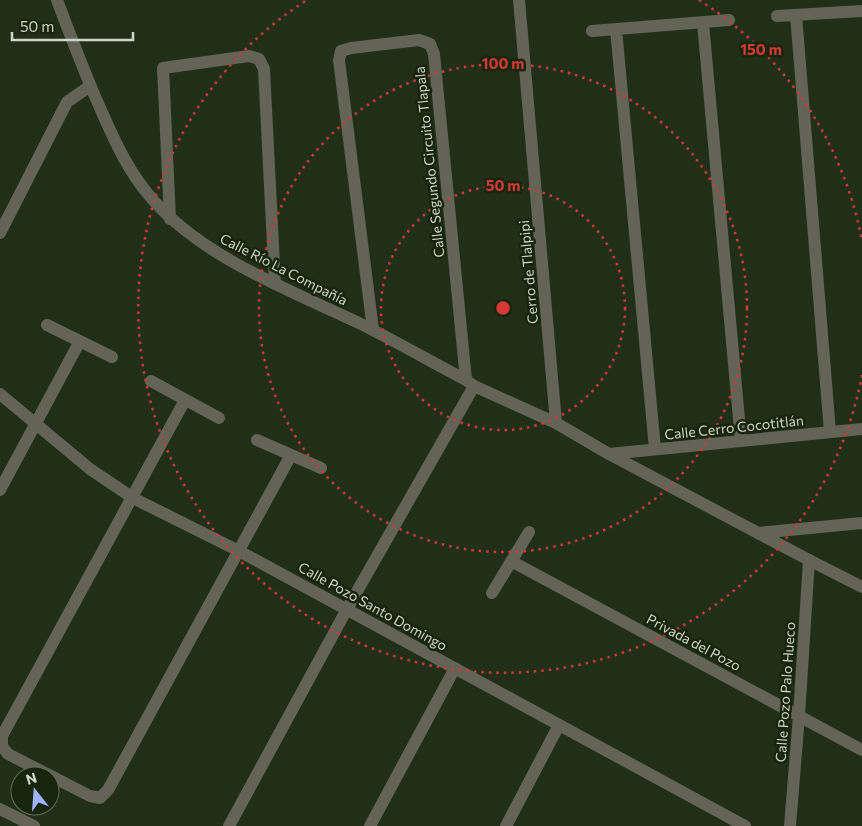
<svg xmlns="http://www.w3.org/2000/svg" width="862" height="826" font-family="Commissioner,sans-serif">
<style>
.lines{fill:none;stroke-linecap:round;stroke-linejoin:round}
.minor{stroke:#636356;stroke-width:12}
.tertiary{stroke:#636356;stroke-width:12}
.ring{fill:none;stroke:#d53938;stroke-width:2.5;stroke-dasharray:2.5 5}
.labels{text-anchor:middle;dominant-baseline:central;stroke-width:5;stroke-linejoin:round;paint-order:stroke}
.street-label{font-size:14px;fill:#cdd6c7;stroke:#17250e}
.centre{fill:#d53938;stroke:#17250e;stroke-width:2.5}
.ring-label{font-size:15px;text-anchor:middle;font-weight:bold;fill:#d53938;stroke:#17250e;stroke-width:5;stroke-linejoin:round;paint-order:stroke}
</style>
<rect width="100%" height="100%" fill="#212f18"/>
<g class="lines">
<!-- minor -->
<path class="minor" d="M 519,0 L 556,423
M 796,15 L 830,432
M 777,16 L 862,11
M 703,23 L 741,441
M 616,29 L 655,449
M 592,31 L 729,20
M 170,219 L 163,68 L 249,56 L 259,59 L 264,69 L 275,284
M 0,233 L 67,102 L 90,86
M 47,325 L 112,357
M 373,330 L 339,60 L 341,51 L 351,48 L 419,40 L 430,44 L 434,54 L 466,380
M 151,381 L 219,418
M 0,394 L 90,469 L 133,498 L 239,551 L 745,826
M 185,400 L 2,736 L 2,746 L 8,754 L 90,796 L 100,798 L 108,790 L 291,455
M 257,440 L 321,468
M 609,454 L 862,429
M 0,490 L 80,341
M 758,533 L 862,523
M 511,561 L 862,750
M 492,593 L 529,532
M 0,809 L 34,826
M 229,826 L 347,609 L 474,386
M 370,826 L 455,668
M 506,826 L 559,725
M 790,826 L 799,716 L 809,560"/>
<!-- tertiary -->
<path class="tertiary" d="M 57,0 C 72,40 87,80 105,119 C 117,146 129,171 148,194 C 197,255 289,290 359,323 C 395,341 430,361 466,380 L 474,386 L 556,423 L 609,454 L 809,560 L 862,587"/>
</g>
<!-- distance rings -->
<g class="ring">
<circle cx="503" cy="308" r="122"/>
<circle cx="503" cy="308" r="244"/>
<path d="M862 375A365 365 0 1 1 307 0M699 0A365 365 0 0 1 862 241"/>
</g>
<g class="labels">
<!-- street labels -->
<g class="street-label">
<text transform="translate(429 162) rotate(-96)">Calle Segundo Circuito Tlapala</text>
<text transform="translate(284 269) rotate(27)">Calle Río La Compañía</text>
<text transform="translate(528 272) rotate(-95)">Cerro de Tlalpipi</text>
<text transform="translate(734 427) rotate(-6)">Calle Cerro Cocotitlán</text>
<text transform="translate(373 606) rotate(29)">Calle Pozo Santo Domingo</text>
<text transform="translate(694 642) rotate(28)">Privada del Pozo</text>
<text transform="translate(785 692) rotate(-86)">Calle Pozo Palo Hueco</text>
</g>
</g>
<circle cx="503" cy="308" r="8" class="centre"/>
<g class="ring-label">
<text x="761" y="55">150 m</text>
<text x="503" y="69">100 m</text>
<text x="503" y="191">50 m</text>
</g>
<!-- north arrow -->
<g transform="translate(35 791) rotate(343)"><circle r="24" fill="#17250e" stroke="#606c58"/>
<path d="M0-4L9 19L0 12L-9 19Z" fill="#a0b3fd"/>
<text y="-8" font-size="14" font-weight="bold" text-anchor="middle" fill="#cdd6c7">N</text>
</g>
<!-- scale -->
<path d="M12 32v8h121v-8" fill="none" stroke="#cdd6c7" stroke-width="2.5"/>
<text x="20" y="32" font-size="15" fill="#cdd6c7" stroke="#17250e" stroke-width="4" paint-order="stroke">50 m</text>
</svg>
